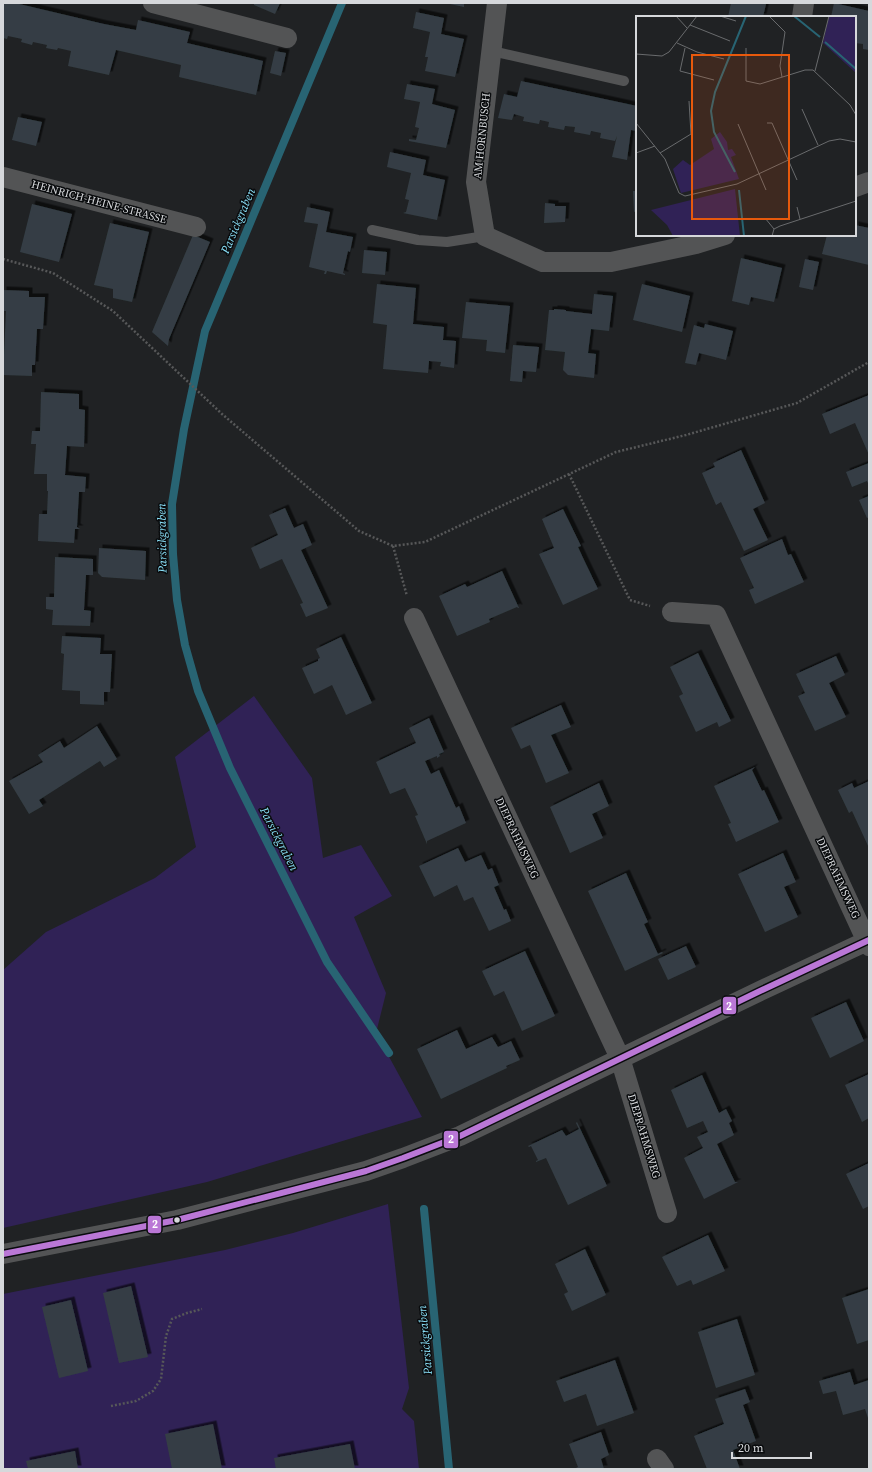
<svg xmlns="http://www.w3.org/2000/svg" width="872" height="1472" font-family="'Source Serif 4',serif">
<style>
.green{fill:#302256}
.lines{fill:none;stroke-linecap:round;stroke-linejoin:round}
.stream{stroke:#286473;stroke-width:8}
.building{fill:#343e44;filter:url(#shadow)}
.path{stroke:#575859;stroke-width:2.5;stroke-dasharray:2 2;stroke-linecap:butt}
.service{stroke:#535455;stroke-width:10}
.minor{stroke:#535455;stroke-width:20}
.bus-1-casing{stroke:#090b0d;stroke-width:9}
.bus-1{stroke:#ba77d6;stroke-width:6}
.bus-dot{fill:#d6d8db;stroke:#090b0d;stroke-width:1.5}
.labels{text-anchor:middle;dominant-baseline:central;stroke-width:3;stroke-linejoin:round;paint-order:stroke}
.street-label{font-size:11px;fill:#d6d8db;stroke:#090b0d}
.water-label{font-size:12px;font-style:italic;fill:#89def6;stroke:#090b0d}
.inset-river{fill:none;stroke:#286473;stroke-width:2}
.inset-road{fill:none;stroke:#696b6d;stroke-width:1}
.view{fill:#e8590c;fill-opacity:0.15;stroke:#e8590c;stroke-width:2}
.inset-edge{fill:none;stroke:#d6d8db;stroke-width:2}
.line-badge{stroke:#090b0d;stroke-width:1.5}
.badge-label{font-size:11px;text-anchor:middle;font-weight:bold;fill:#fff}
</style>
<defs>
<filter id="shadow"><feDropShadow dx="3.5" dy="-3.5" stdDeviation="0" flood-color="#0009"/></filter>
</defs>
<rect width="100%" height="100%" fill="#202224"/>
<!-- green -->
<path class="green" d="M 254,696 L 312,778 L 323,858 L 361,845 L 392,896 L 354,917 L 386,993 L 376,1033 L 422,1117 L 207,1182 L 3,1228 L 3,970 L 46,932 L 155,878 L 196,847 L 175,757 Z
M 388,1204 L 409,1388 L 402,1409 L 414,1421 L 419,1469 L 3,1469 L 3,1294 L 225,1250 L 293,1233 Z"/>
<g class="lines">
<!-- stream -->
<path class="stream" d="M 342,3 L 205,331 L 184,429 L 172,504 L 173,554 L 177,600 L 185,645 L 198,691 L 230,768 L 327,962 L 389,1053
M 424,1209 L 449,1469"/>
</g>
<!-- building -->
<path class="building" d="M 3,3 L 15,3 L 104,24 L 136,30 L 138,20 L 190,32 L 187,43 L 263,61 L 256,95 L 179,77 L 181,65 L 116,50 L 109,75 L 68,66 L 71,51 L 58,48 L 57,50 L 46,48 L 47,45 L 33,42 L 32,45 L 21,42 L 22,39 L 8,36 L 7,39 L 3,38 Z
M 254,3 L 280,3 L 275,14 L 254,5 Z
M 450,3 L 464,3 L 464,7 L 450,4 Z
M 731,3 L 759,3 L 766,4 L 763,17 L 728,17 Z
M 834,3 L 869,11 L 869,50 L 863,49 L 863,44 L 855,43 L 855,17 L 831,17 Z
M 416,12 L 444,18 L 441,34 L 464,39 L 455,77 L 425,71 L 428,57 L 425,57 L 430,32 L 413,28 Z
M 275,51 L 286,53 L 281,76 L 270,73 Z
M 521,81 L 637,106 L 636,131 L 631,130 L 627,160 L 612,157 L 617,136 L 615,141 L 600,138 L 601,133 L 591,131 L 590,135 L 574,132 L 575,127 L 565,126 L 564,130 L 548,127 L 549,122 L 540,120 L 539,124 L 523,121 L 524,117 L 514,114 L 512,120 L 498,118 L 504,94 L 517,97 Z
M 407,84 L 435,89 L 432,104 L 455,110 L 446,148 L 409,141 L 409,139 L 416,140 L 419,128 L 415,127 L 420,102 L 404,99 Z
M 18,117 L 42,122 L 36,146 L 12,140 Z
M 390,152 L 426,160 L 423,175 L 445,180 L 437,220 L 403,213 L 406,212 L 409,200 L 405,199 L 411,173 L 387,167 Z
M 633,191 L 637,191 L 637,211 L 634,212 Z
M 545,203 L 555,204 L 555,206 L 566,206 L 565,222 L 544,223 Z
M 32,204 L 72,214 L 59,262 L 20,252 Z
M 307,207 L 330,212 L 326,232 L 353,237 L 350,252 L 348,251 L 343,273 L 345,274 L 345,275 L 327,271 L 326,274 L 324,274 L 325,271 L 309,267 L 318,224 L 304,222 Z
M 110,223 L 149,232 L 132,302 L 113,298 L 113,289 L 94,285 Z
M 855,225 L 869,228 L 869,265 L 822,254 L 827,235 L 855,235 Z
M 193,235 L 210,242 L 169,339 L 168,346 L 152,332 Z
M 364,250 L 387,252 L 385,275 L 362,273 Z
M 741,258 L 782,268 L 774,302 L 751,297 L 749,305 L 732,301 Z
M 805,259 L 819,262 L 813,290 L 799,287 Z
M 377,284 L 416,288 L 413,324 L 444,327 L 443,340 L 456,341 L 454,368 L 440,366 L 441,362 L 429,361 L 428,373 L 383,369 L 387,325 L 373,323 Z
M 642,284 L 690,296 L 682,332 L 633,320 Z
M 3,290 L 29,291 L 29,297 L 45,297 L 43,329 L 37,329 L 35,365 L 32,365 L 32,376 L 3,375 L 6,311 L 3,311 Z
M 594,294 L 613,296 L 609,331 L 591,329 L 588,353 L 596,354 L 594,378 L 568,375 L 563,370 L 565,352 L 545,350 L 549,310 L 554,310 L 554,309 L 566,310 L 566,311 L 592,314 Z
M 466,302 L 510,306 L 505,353 L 486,351 L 487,340 L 462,338 Z
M 705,324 L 733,331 L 726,360 L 699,353 L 696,365 L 685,363 L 694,325 L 704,328 Z
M 513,345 L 539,347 L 536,372 L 523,371 L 522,382 L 510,381 Z
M 41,392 L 79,394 L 79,409 L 85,410 L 84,447 L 67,446 L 65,475 L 86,477 L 85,492 L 79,492 L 77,527 L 80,529 L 75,529 L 74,543 L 38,541 L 39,514 L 47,514 L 48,491 L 47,491 L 47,474 L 34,474 L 36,444 L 31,444 L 32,431 L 40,431 Z
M 869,395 L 869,455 L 855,423 L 830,434 L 822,414 Z
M 741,450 L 765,503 L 753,509 L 768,540 L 744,551 L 721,502 L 716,505 L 702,473 L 715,467 L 713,463 Z
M 869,463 L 869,485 L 867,481 L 852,487 L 846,472 Z
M 869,496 L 869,517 L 867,518 L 859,500 Z
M 285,508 L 294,528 L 303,524 L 312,545 L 301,550 L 328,608 L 306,617 L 300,604 L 303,603 L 282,559 L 260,569 L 251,548 L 278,535 L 269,515 Z
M 563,509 L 581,546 L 578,547 L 584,560 L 598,589 L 563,605 L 539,554 L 554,548 L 542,519 Z
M 782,539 L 788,555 L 791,554 L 804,582 L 755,604 L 749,590 L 754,588 L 740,558 Z
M 99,548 L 146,551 L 145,580 L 102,577 L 98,573 Z
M 55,557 L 93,559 L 93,575 L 86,575 L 84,610 L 91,611 L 90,626 L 52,625 L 53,610 L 46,609 L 46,597 L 54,597 Z
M 502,571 L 519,608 L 518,608 L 517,607 L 489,619 L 490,622 L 457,636 L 439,596 L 465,584 L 467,587 Z
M 62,636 L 101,638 L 100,654 L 112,654 L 110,692 L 104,692 L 104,705 L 80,704 L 80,691 L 62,690 L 64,654 L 61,653 Z
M 341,637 L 372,703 L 346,715 L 332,685 L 314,694 L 302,668 L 318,661 L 318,659 L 320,658 L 316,649 Z
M 698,653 L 731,721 L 719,727 L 717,722 L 696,732 L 679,696 L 683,694 L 670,667 Z
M 836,656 L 845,675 L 829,683 L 846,717 L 815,731 L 798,696 L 805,693 L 796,674 Z
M 561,705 L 571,727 L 551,735 L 569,773 L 546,783 L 530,745 L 521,749 L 511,728 Z
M 429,718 L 444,752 L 439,754 L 440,756 L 437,758 L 437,756 L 425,761 L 431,774 L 439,770 L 456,808 L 459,806 L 466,823 L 427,841 L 427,844 L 415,816 L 418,815 L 405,788 L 390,794 L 376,762 L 416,743 L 409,728 Z
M 97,726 L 117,759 L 104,767 L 100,761 L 39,800 L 43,806 L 29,814 L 9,781 L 43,762 L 38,755 L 60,741 L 64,748 Z
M 755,767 L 752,770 L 762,791 L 764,790 L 779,822 L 736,842 L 728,824 L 731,823 L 714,786 Z
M 869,781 L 869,848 L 852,811 L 849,813 L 838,790 L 852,783 L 854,788 Z
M 599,783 L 609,806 L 592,814 L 603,838 L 570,853 L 550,807 Z
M 458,848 L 465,862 L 481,855 L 488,870 L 492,868 L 499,885 L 494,887 L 504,910 L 506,909 L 511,921 L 489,931 L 473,897 L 464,901 L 457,885 L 434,897 L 419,866 Z
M 783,853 L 796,882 L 784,887 L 798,917 L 765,932 L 738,874 Z
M 626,873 L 648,922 L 644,924 L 658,954 L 662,952 L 663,953 L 625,971 L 588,891 Z
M 686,946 L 696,967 L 668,980 L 658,959 Z
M 525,951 L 555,1016 L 522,1031 L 504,991 L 494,996 L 482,971 Z
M 846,1002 L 864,1041 L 830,1058 L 811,1018 Z
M 457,1030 L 466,1049 L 492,1037 L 498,1047 L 511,1041 L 520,1060 L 506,1066 L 507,1068 L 441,1099 L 417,1049 Z
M 869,1074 L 869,1118 L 862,1122 L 845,1085 Z
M 702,1075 L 719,1113 L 726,1109 L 732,1121 L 729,1123 L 734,1135 L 717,1144 L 735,1182 L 738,1182 L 704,1199 L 684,1158 L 703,1148 L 697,1137 L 708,1132 L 703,1121 L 687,1128 L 671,1090 Z
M 577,1122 L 607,1186 L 568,1205 L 546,1158 L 536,1162 L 536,1161 L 538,1160 L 531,1146 L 529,1147 L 528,1146 L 562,1130 L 566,1136 L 579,1129 L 576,1123 Z
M 869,1163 L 869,1206 L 863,1209 L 846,1174 Z
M 708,1235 L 725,1271 L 693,1285 L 691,1280 L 677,1286 L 662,1257 Z
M 585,1249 L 606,1295 L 572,1311 L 564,1294 L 568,1292 L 555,1264 Z
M 131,1286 L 148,1357 L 119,1363 L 103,1293 Z
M 869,1289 L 869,1340 L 857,1344 L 842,1298 Z
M 71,1300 L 88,1371 L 59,1378 L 42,1307 Z
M 737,1319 L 755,1375 L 716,1388 L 698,1332 Z
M 615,1360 L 634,1413 L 597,1426 L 586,1394 L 564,1402 L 556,1381 Z
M 850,1372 L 854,1385 L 869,1380 L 869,1421 L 865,1409 L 843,1415 L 836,1391 L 823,1394 L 819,1381 Z
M 745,1389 L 750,1402 L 743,1405 L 756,1441 L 733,1450 L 740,1469 L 707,1469 L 694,1436 L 724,1424 L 715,1399 Z
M 213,1424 L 222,1469 L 172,1469 L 165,1434 Z
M 601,1432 L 609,1455 L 601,1459 L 604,1469 L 574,1469 L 578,1467 L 569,1444 Z
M 350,1444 L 355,1469 L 276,1469 L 274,1458 Z
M 75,1451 L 78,1469 L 28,1469 L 26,1461 Z"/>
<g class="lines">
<!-- path -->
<path class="path" d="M 3,259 L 53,273 L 113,311 L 222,414 L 359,531 L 393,546 L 425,542 L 616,452 L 686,435 L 797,403 L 869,362
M 569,474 L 630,600 L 650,606
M 393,546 L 407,596
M 111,1406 L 136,1401 L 153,1391 L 161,1379 L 166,1336 L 172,1319 L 187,1313 L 202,1309"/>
<!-- service -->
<path class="service" d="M 492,51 L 624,81
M 372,230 L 418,240 L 447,242 L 485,236"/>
<!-- minor -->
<path class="minor" d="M 153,3 L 287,38
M 497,3 L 476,182 L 485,236 L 543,262 L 611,262 L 696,244 L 725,235
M 802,17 L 804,3
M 3,177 L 196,227
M 855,187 L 869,182
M 672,612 L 716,615 L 869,946
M 414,618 L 620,1058 L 667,1213
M 3,1254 L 177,1220 L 366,1171 L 403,1158 L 460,1136 L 760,991 L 869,940
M 657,1459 L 664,1469"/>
<defs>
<path id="bus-1" d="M 3,1254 L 177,1220 L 366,1171 L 403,1158 L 460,1136 L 760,991 L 869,940"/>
</defs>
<!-- bus-1 casing -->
<use href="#bus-1" class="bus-1-casing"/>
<!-- bus-1 -->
<use href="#bus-1" class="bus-1"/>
</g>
<!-- markers -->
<circle class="bus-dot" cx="177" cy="1220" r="3.5"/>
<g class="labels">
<!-- street labels -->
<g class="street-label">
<text transform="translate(482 136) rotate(-84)">AM HORNBUSCH</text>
<text transform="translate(99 202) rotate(15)">HEINRICH-HEINE-STRASSE</text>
<text transform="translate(517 838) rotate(65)">DIEPRAHMSWEG</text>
<text transform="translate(838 878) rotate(65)">DIEPRAHMSWEG</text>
<text transform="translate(644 1136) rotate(73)">DIEPRAHMSWEG</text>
</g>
<!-- water labels -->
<g class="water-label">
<text transform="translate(238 221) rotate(-67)">Parsickgraben</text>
<text transform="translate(162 538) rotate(-91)">Parsickgraben</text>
<text transform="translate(279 839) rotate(63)">Parsickgraben</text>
<text transform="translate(425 1340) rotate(-95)">Parsickgraben</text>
</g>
</g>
<!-- overview -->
<g transform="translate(636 16)">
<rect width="220" height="220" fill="#202224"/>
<path d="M 193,0 L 220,0 L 220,57 L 187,27 ZM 84,116 L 91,126 L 92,134 L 96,133 L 100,139 L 95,141 L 103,163 L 45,177 L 37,153 L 47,144 L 54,149 L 78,133 L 75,123 ZM 99,173 L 104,220 L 37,220 L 31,209 L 15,194 Z" fill="#302256"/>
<path class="inset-river" d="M 158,0 L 184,21M 189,26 L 220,53M 99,156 L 78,116 L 75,95 L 79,76 L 110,0M 103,174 L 108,220"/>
<path class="inset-road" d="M 40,0 L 51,12M 84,0 L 100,5M 133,0 L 149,16 L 144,50 L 146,61M 54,9 L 94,25M 41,27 L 61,36 L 88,43M 49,32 L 44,55 L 78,64M 110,32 L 110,65 L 124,68 L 169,54 L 177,54 L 214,89 L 220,99M 0,38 L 26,40 L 33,36 L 61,0M 179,55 L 193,0M 166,93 L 182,129M 0,107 L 29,143 L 43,177 L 49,180 L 101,168 L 193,125 L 204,123 L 220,126M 131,107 L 136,107 L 161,164M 102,108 L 130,174M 0,137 L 19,130M 24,137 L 55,118 L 53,85M 161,191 L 164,203M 129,202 L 138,213M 136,220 L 138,213 L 144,210 L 220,185"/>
<path class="view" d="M 56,39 L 153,39 L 153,203 L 56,203 Z"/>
<rect width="220" height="220" class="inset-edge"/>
</g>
<g class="line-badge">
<rect x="722" y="996" width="15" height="19" rx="4" fill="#ba77d6"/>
<rect x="443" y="1130" width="16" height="19" rx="4" fill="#ba77d6"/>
<rect x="147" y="1215" width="15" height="19" rx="4" fill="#ba77d6"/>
</g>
<g class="badge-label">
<text x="729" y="1010">2</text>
<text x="451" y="1143">2</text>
<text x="155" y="1228">2</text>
</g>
<!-- border -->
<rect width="872" height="1472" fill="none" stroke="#d6d8db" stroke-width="8"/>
<!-- scale -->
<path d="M732 1452v6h79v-6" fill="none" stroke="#d6d8db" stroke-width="2"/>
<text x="738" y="1452" font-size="12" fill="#d6d8db" stroke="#090b0d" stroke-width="3" paint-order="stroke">20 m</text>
</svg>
